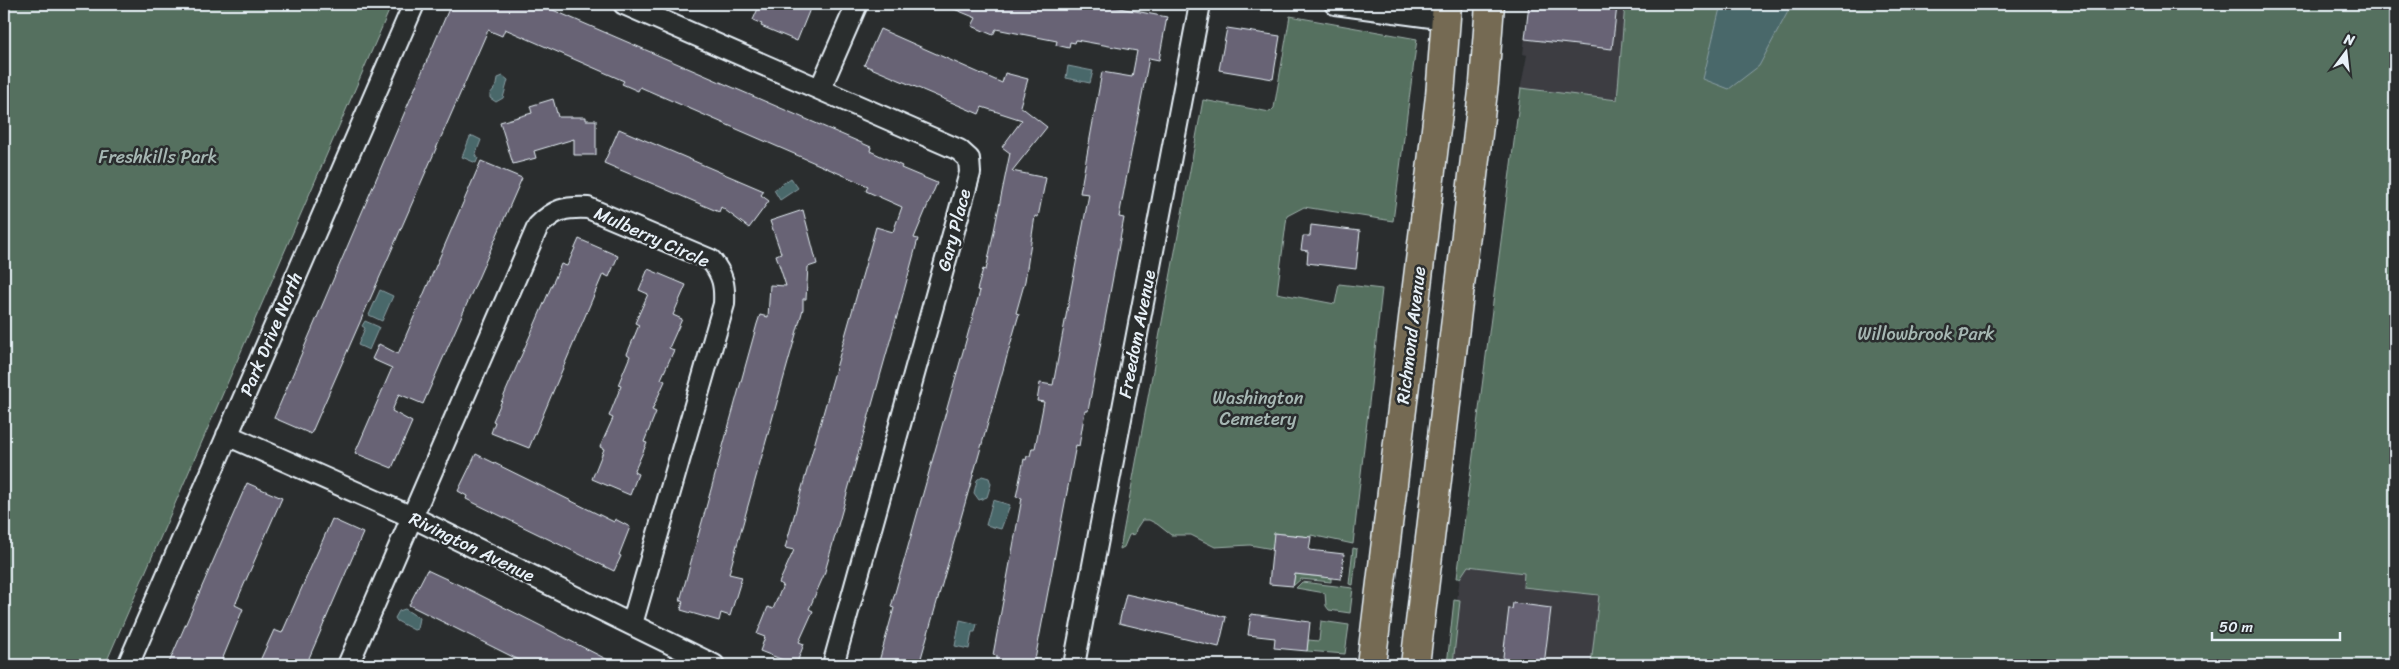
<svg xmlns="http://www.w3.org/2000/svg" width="2399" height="669" font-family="Sriracha,sans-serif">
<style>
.built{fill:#3c3d43}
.green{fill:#55705e;stroke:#9eb0ab}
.water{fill:#49676a;stroke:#899ea3}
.building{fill:#676374;stroke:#e8f1f8}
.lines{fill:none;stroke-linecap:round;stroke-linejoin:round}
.street-casing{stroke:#e8f1f8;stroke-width:24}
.primary-casing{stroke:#e8f1f8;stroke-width:31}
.street{stroke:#2a2d2e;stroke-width:20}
.primary{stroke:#746b52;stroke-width:28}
.labels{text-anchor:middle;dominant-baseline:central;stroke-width:5;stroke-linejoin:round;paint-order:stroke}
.park-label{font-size:18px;fill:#a6b7b3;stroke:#2a2d2e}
.street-label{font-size:18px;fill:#e8f1f8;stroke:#2a2d2e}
</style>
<rect width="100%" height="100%" fill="#2a2d2e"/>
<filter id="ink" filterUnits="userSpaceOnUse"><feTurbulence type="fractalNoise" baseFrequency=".02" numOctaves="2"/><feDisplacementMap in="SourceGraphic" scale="10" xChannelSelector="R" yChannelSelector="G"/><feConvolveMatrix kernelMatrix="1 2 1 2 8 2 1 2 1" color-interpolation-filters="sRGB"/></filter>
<g filter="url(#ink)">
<!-- built -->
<path class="built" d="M 1529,4 L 1625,4 L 1617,103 L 1520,91 L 1527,55 L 1523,54 Z
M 1467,566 L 1525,573 L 1523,587 L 1599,595 L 1591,665 L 1447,665 L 1454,600 L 1457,600 L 1460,578 Z"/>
<!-- green -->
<path class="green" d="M 4,4 L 392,4 L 105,665 L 4,665 Z
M 1625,4 L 2395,4 L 2395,665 L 1591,665 L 1599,595 L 1523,587 L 1524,573 L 1468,566 L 1460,578 L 1457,578 L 1521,88 L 1617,100 Z
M 1290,16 L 1417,39 L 1393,221 L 1304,207 L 1287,216 L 1277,293 L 1335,304 L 1339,284 L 1382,289 L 1353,544 L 1311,535 L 1311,537 L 1275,533 L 1273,549 L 1250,545 L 1215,547 L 1191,535 L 1171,535 L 1157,524 L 1149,520 L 1142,520 L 1136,529 L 1135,534 L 1129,535 L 1124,547 L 1120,549 L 1203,100 L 1270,112 L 1274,108 Z
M 1353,548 L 1357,549 L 1353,585 L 1349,584 Z
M 1295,574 L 1331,578 L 1331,582 L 1301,579 L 1293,586 Z
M 1302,582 L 1353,588 L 1350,613 L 1329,610 L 1326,606 L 1325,593 L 1296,588 Z
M 1454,600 L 1460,601 L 1453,664 L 1447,665 Z
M 1321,621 L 1349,625 L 1345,654 L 1307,651 L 1308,640 L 1319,641 Z"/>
<!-- water -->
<path class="water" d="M 1721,4 L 1792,4 L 1759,66 L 1729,89 L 1703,79 Z
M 1068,66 L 1093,71 L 1090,83 L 1066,78 Z
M 503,76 L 508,80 L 503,98 L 496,102 L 490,98 L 490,94 L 497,85 L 498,78 Z
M 473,136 L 481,140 L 475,156 L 478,158 L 476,163 L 462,157 L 470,137 Z
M 791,178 L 798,188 L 780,200 L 774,190 Z
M 380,290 L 393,296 L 382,321 L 369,315 Z
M 365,321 L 379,327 L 369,350 L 358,345 L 365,328 L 362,326 Z
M 982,476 L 989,478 L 991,484 L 987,497 L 979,500 L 974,493 L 977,480 Z
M 993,500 L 1010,505 L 1001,529 L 986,525 Z
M 405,609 L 419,618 L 417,629 L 414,630 L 397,621 L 395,618 L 399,611 Z
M 960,620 L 977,624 L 975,632 L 972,632 L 969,649 L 955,646 Z"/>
<!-- building -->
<path class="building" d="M 451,4 L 539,4 L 871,147 L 870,151 L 902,166 L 901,168 L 937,183 L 914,238 L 918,239 L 901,302 L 824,575 L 809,609 L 813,611 L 799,642 L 804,644 L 796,665 L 760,651 L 765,637 L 757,634 L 768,607 L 773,609 L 783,585 L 779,583 L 794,550 L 785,548 L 876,227 L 893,232 L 902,207 L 866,191 L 868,186 L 640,87 L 638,91 L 622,84 L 624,81 L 505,29 L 502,36 L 488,30 L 311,434 L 274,418 Z
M 760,4 L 812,4 L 797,41 L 761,26 L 762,24 L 753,20 Z
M 942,4 L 1081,4 L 1097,7 L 1098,4 L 1167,17 L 1159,60 L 1149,58 L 1119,217 L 1124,218 L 1088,411 L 1085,411 L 1079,446 L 1076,445 L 1034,665 L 996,665 L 997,656 L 993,655 L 1022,498 L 1016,497 L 1024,459 L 1026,460 L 1027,456 L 1030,456 L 1032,448 L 1035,448 L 1044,402 L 1037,401 L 1040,383 L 1053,385 L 1089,194 L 1080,193 L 1102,72 L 1132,77 L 1137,51 L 1076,40 L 1075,43 L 1070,42 L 1069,48 L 1056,45 L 1057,41 L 996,29 L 993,35 L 972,26 L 976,18 Z
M 1529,4 L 1617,6 L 1612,49 L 1525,39 Z
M 1227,28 L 1280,36 L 1273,79 L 1219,70 Z
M 880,29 L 1002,83 L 1005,73 L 1028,79 L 1020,106 L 1047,127 L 1012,171 L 1046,178 L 1038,217 L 1035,216 L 1025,281 L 1016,313 L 1019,314 L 919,665 L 878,665 L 894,608 L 891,607 L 980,291 L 977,290 L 983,269 L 986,270 L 1010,153 L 1002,147 L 1022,120 L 982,107 L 979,114 L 864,65 Z
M 553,99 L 558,117 L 586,117 L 586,120 L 596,120 L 596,155 L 574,155 L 574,139 L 534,151 L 536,158 L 513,164 L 500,122 L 532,113 L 530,106 Z
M 619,129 L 764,191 L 761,195 L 769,201 L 749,228 L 721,207 L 719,212 L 604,163 Z
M 481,161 L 522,178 L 423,404 L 399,394 L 392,411 L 412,422 L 392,468 L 355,453 L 392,368 L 372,359 L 379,344 L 398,354 Z
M 803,210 L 817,264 L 808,267 L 806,299 L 803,299 L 803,309 L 730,570 L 729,574 L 742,577 L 730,616 L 721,613 L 719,621 L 681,610 L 683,601 L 680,601 L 757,324 L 760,315 L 768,317 L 770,285 L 786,286 L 776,255 L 781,253 L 770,221 Z
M 1311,225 L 1360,231 L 1356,269 L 1307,263 L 1308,251 L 1301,250 L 1303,236 L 1310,236 Z
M 579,239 L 618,256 L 609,277 L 603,274 L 529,448 L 491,433 L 495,422 L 493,421 L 561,264 L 567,266 Z
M 648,269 L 686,285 L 673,315 L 682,319 L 669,348 L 674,350 L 661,379 L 665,381 L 652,410 L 656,412 L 644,442 L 647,443 L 634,472 L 638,474 L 630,495 L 592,479 L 604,449 L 600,447 L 613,418 L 609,416 L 621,386 L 618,385 L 630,356 L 627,354 L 639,325 L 635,323 L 648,294 L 639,290 Z
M 476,454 L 614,522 L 615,519 L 630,527 L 619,555 L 621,556 L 614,571 L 466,499 L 467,496 L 458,491 Z
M 247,483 L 282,498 L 235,605 L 243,609 L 220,665 L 168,665 Z
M 332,519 L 363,533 L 306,665 L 258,665 L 274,630 L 282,633 Z
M 1274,533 L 1311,537 L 1309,550 L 1344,554 L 1341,579 L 1295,574 L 1293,586 L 1269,584 Z
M 427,570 L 472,591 L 618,665 L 529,665 L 409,605 Z
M 1126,594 L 1226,617 L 1219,647 L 1119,623 Z
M 1513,603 L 1551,608 L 1544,665 L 1502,665 L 1509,608 L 1512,609 Z
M 1251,614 L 1310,622 L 1307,651 L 1274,648 L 1275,638 L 1248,635 Z"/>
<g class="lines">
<defs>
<path id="street" d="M 624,4 L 959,150 L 969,159 L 970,173 L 833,665
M 1335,4 L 1446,19
M 820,89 L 857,4
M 227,435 L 412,517 L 714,665
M 128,665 L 414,4
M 348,665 L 538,226 C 555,209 565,207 588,208 L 711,260 C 723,275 725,285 724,304 L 632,624
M 1074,665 L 1200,4"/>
<path id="primary" d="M 1371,665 L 1440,96 L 1447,4
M 1415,665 L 1484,83 L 1490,4"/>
</defs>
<!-- street casing -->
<use href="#street" class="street-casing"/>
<!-- primary casing -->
<use href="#primary" class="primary-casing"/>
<!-- street -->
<use href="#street" class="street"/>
<!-- primary -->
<use href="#primary" class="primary"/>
</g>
</g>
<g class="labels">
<!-- park labels -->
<g class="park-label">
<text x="158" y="157">Freshkills Park</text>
<text x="1926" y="334">Willowbrook Park</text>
<text x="1258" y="398">Washington<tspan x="1258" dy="21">Cemetery</tspan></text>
</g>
<!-- street labels -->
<g class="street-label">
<text transform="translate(954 230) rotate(-75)">Gary Place</text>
<text transform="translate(652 237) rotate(24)">Mulberry Circle</text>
<text transform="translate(271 334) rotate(-67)">Park Drive North</text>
<text transform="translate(1137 334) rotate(-79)">Freedom Avenue</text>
<text transform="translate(1411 335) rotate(-83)">Richmond Avenue</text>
<text transform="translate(472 547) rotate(26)">Rivington Avenue</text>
</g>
</g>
<!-- margin -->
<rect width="2399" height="669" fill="none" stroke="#2a2d2e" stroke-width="20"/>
<rect x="10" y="10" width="2379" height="649" fill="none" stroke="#e8f1f8" stroke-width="2" filter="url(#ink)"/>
<!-- north arrow -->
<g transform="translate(2346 52) rotate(15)" stroke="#2a2d2e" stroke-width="4" paint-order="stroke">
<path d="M0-4L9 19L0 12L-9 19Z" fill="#e8f1f8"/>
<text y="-8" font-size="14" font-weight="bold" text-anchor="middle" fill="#e8f1f8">N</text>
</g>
<!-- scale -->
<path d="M2212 632v8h128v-8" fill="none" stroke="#e8f1f8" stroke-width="2.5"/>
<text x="2219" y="632" font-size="15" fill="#e8f1f8" stroke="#2a2d2e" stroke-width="4" paint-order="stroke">50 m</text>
</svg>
